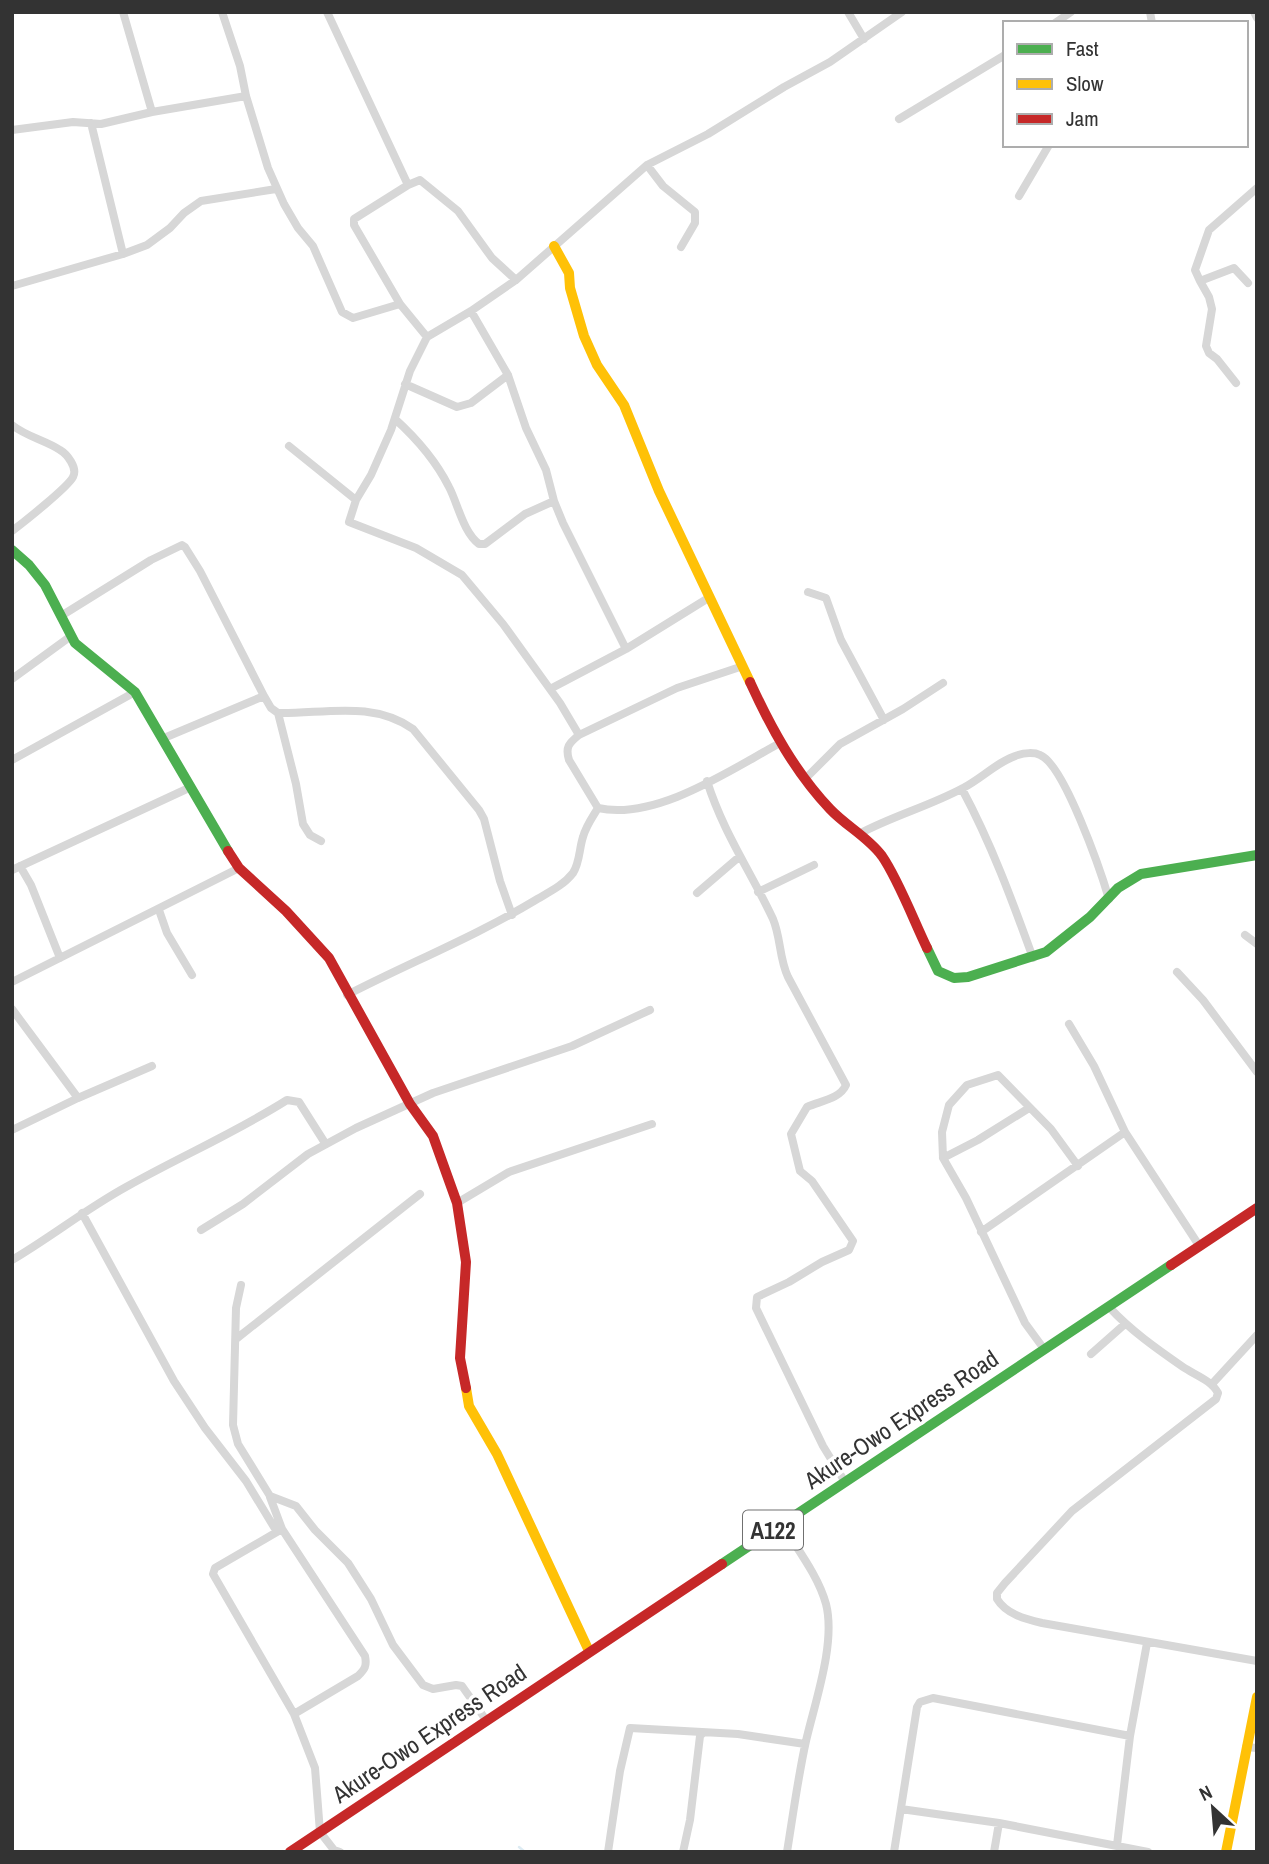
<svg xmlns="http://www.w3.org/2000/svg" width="1269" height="1864" font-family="'Archivo Narrow',sans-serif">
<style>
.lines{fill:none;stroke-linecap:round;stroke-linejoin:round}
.stream{stroke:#ddebf3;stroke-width:2.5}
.street{stroke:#d7d7d7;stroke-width:8}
.fast{stroke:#4caf50;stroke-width:10}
.slow{stroke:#ffc107;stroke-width:10}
.jam{stroke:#c62828;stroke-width:10}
.labels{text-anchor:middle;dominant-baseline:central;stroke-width:7;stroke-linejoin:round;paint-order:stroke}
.shield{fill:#fff;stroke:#707070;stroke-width:2}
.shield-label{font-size:23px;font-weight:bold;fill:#333}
.street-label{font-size:24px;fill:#333;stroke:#fff}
</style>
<rect width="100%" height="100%" fill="#fff"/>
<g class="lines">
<!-- stream -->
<path class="stream" d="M 519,1847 L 525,1852"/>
<!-- street -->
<path class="street" d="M 123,12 L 152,112
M 222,12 L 240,66 L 246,96 L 268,168 L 284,204 L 298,228 L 313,246 L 342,312 L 353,318 L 400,304
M 327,12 L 408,185 L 354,219 L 354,225 L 400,304 L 427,337
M 848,12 L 864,39
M 1150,12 L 1152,23
M 1254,12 L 1257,18
M 1055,23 L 1071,12
M 899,119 L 1005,55
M 91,123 L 123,254
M 12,130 L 73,122 L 101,124 L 152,112 L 246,96
M 647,165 L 663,186 L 695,212 L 695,223 L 681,247
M 408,185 L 420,180 L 458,211 L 492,258 L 516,280
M 1019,196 L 1049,145
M 1200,281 L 1209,297 L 1212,309 L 1206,346 L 1209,353 L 1217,359 L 1236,383
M 1248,283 L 1234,268 L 1200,281 L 1195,270 L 1209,230 L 1257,188
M 12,286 L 123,254 L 147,245 L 170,228 L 184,213 L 201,201 L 276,189
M 471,311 L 508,375 L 526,428 L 546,470 L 554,501 L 563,523 L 626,649
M 405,384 L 457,407 L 471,403 L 508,375
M 395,419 C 416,438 436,461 449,487 C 458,504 463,532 479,544 L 485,544 L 525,514 L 554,501
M 12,425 C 27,437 45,440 60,450 C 67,454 78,468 73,477 C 68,487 24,522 12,531
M 289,446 L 356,500
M 808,592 L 826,598 L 841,640 L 884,720
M 61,616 L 151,560 L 182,545 L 185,547 L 200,571 L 264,696
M 12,679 L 71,636
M 550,689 L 626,649 L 710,597
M 278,713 L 296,784 L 303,824 L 310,835 L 321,841
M 579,735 L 560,703 L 503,624 L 462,575 L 416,548 L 349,522 L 356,500 L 371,475 L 391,430 L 410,371 L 427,337 L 471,311 L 516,280 L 647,165 L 708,134 L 784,87 L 830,62 L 902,12
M 164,738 L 264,696 L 271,708 L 278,713 C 323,714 372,700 413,729 L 479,810 L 484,819 L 500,881 L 512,915
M 12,760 L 135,692
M 806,778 L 840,744 L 903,709 L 943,683
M 707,781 C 723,832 751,872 773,919 C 781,938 779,958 788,977 L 846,1085 C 840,1099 820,1101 807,1107 L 791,1134 L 800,1171 L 812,1181 L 853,1241 L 849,1250 L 822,1262 L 789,1282 L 757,1297 L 756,1308 L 823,1446 L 845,1482
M 962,789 C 991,843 1012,900 1033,958
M 598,808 L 569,760 C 565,747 569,743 579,735 L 677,688 L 743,666
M 859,834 C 892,816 930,806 963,788 C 981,779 998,761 1018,755 C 1024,753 1034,752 1040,755 C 1064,764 1101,872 1109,899
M 20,866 L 31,885 L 60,958
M 12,870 L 191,787
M 758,892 L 814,865
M 697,893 L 739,857
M 159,910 L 167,933 L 192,975
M 1245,935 L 1257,944
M 1177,972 L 1203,1000 L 1257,1072
M 12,982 L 239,868
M 347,995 C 409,963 474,937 534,901 C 547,893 563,886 573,873 C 580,862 579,849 583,837 C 586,826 592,818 598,808 C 656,821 730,770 780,743
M 12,1009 L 78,1098
M 1069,1024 L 1094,1066 L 1125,1132 L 1200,1247
M 12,1130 L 78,1098 L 152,1066
M 943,1158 L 978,1140 L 1029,1108
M 457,1203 L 509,1172 L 652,1124
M 82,1213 L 174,1381 L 205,1428 L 246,1481 L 277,1532
M 201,1230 L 243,1204 L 308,1154 L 356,1128 L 433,1093 L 572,1046 L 650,1010
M 981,1232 L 1125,1132
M 12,1260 C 51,1237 86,1209 126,1187 C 179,1157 235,1133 287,1100 L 299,1102 L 325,1143
M 241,1285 L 236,1308 L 233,1425 L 238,1444 L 270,1496 L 296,1506 L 315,1530 L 348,1563 L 371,1599 L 393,1645 L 423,1685 L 433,1689 L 456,1685 L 462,1686 L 486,1720
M 1109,1307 C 1130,1330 1157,1349 1183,1367 C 1195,1375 1211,1380 1218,1393 L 1216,1399 L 1072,1511 L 1005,1583 L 997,1593 L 997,1599 C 1006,1614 1025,1619 1042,1623 L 1257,1661
M 236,1339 L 420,1194
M 1044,1349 L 1025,1323 L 966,1198 L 943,1158 L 942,1132 L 949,1105 L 967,1085 L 998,1075 L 1051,1129 L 1078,1166
M 1091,1354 L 1125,1324
M 1212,1384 L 1257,1335
M 270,1497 L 282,1529 L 365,1656 C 367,1666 365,1669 358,1676 L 294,1714
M 782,1524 C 797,1549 818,1575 826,1604 C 836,1643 815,1702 806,1741 C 798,1777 793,1815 787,1852
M 282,1529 L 215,1568 L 213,1574 L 294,1714 L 315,1768 L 320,1832 L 334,1850 L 340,1852
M 1246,1747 L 1257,1748
M 901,1809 L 999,1823 L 1148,1852
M 1117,1845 L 1130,1736 L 1147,1643
M 608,1852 L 620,1771 L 630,1728 L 738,1734 L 805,1744
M 683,1852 L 690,1820 L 700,1736 L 703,1733
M 894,1852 L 917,1707 L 920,1702 L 933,1698 L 1130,1736
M 994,1852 L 999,1823"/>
<!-- fast -->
<path class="fast" d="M 12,550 L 29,565 L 45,585 L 75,643 L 135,692 L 228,851
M 927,948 L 938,971 L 954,978 L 968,977 L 1046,952 L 1090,917 L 1118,888 L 1141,874 L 1257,855
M 722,1564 L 1171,1265"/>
<!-- slow -->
<path class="slow" d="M 554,246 L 569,273 L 570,288 L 584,336 L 597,365 L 624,405 L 659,491 L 750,682
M 466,1388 L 469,1406 L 497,1454 L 589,1651
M 1226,1852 L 1257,1697"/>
<!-- jam -->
<path class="jam" d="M 750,682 C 771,728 795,772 830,809 C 846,826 868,837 882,856 C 898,879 914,921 927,948
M 228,851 L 239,868 L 286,911 L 329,958 L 410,1104 L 433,1136 L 457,1203 L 466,1262 L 460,1358 L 466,1388
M 1171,1265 L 1257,1208
M 290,1852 L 722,1564"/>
</g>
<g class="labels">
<!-- shield labels -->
<rect class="shield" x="743" y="1510.5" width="60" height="39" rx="5"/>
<g class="shield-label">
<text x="773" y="1530">A122</text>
</g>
<!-- street labels -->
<g class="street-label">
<text transform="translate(901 1419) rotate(-34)">Akure-Owo Express Road</text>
<text transform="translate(429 1733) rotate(-34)">Akure-Owo Express Road</text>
</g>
</g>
<!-- border -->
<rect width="1269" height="1864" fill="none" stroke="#333333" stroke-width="28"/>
<!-- legend -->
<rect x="1003" y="21" width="245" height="126" fill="#ffffff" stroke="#adadad" stroke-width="2"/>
<rect x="1017" y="44" width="35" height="10" fill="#4caf50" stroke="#adadad" stroke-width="2"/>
<text x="1066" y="56" font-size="21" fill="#333333">Fast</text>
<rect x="1017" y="79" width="35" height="10" fill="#ffc107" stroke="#adadad" stroke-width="2"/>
<text x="1066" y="91" font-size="21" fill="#333333">Slow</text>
<rect x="1017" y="114" width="35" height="10" fill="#c62828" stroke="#adadad" stroke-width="2"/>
<text x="1066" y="126" font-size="21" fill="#333333">Jam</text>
<!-- north arrow -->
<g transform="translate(1213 1808) rotate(334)" stroke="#ffffff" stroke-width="5" paint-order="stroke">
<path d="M0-5L12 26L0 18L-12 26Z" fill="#333333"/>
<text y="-10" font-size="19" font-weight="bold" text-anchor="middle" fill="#333333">N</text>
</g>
</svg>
